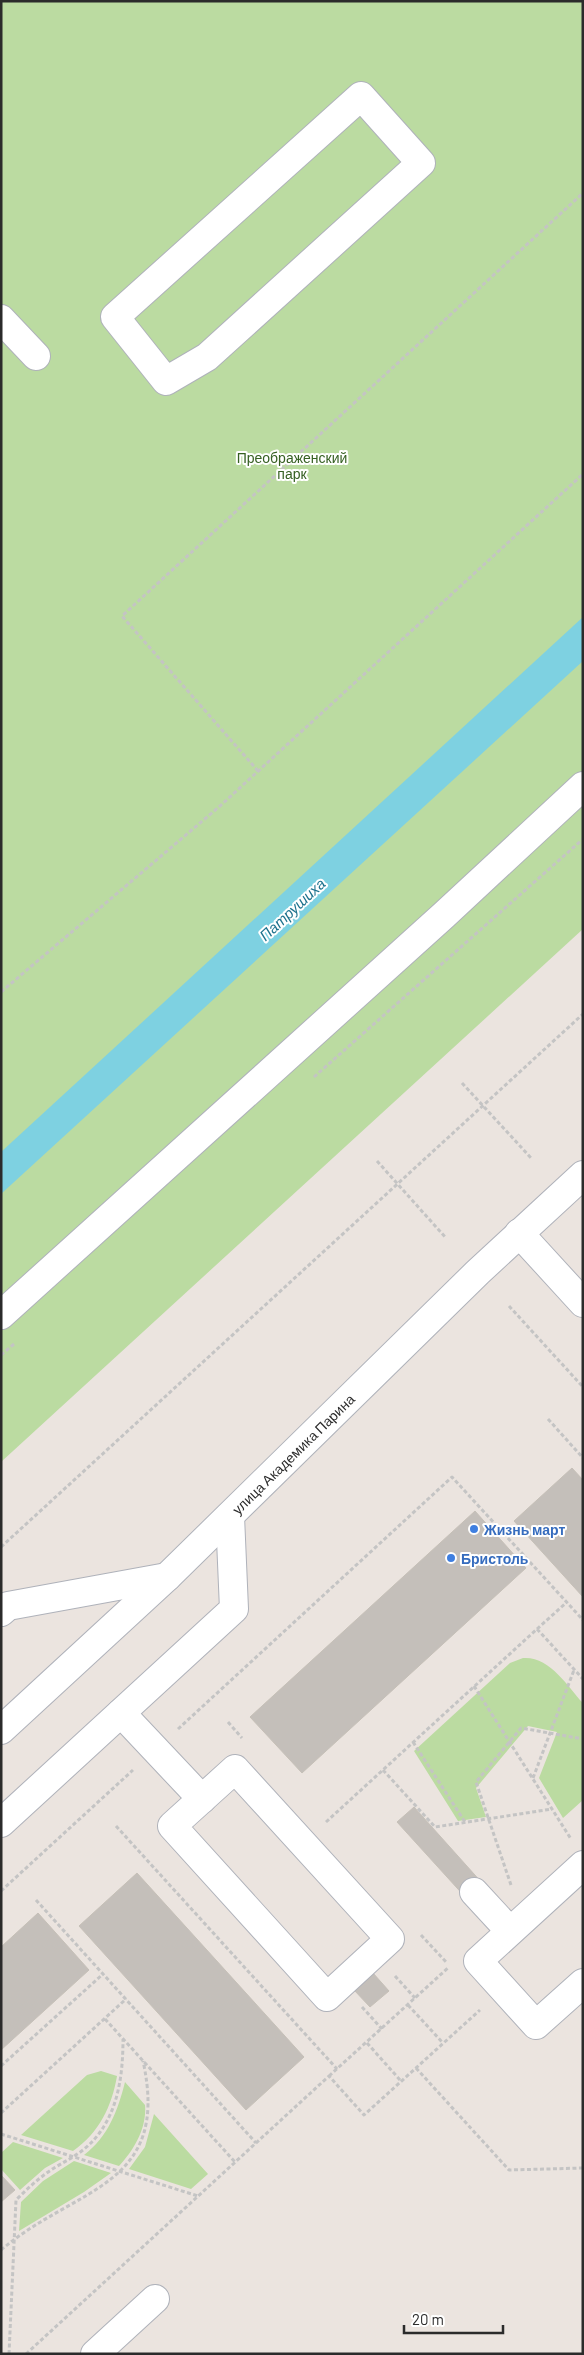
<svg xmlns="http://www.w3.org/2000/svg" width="584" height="2355" font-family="Barlow,sans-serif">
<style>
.green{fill:#bbdba1}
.water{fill:#7ed1e1}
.building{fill:#c4bfba;stroke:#c6c0b8}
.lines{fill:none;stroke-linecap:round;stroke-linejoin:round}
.minor-casing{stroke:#afb2ba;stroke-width:30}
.path{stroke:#c4c4c4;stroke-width:3;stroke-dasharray:4 2.5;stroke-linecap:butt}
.minor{stroke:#fff;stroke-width:28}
.shop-dot{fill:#3f7fe0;stroke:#fff;stroke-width:2}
.labels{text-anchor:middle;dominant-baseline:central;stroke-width:4;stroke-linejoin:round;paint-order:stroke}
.park-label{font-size:14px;fill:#366023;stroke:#fff}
.street-label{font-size:14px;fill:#2b2b2b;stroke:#fff}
.shop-label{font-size:14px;font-weight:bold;fill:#366cbe;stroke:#fff;text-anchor:start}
.water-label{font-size:15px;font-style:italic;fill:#1d728d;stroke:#fff}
</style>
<rect width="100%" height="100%" fill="#ebe4df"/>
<!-- green -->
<path class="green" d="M 1,1 L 583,1 L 583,929 L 1,1462 Z
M 523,1658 C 550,1656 567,1686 583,1703 L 583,1800 L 563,1818 L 539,1778 L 557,1732 L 528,1726 L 476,1788 L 486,1817 L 458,1821 L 414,1751 L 510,1663 Z
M 101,2071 L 117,2076 C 112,2106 99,2133 73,2151 L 21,2135 L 87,2075 Z
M 125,2082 L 145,2105 C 147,2128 134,2150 119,2166 L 84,2155 C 108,2137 118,2110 125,2082 Z
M 154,2114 L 208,2174 L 191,2189 L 129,2169 L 145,2147 Z
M 13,2142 L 63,2158 L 45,2168 L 20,2190 L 1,2169 L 1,2153 Z
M 74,2161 L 111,2173 L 84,2192 L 19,2231 L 21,2202 L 43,2181 Z"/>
<!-- water -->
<path class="water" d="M 583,617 L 583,661 L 1,1194 L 1,1152 Z"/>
<!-- building -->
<path class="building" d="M 572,1468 L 583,1480 L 583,1597 L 514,1521 Z
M 475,1511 L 526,1568 L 302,1773 L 250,1717 Z
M 414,1807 L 483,1884 L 467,1899 L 397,1822 Z
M 137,1873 L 304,2057 L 246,2110 L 79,1926 Z
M 38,1913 L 89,1970 L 1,2050 L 1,1947 Z
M 373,1973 L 389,1991 L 370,2007 L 354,1990 Z
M 1,2175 L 15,2190 L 1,2202 Z"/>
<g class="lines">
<defs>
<g id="minor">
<path d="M 361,96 L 421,163 L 207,357 L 166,381 L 115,317 Z"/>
<path d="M 1,319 L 36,356"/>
<path d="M 519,1233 L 583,1303"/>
<path d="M 1,1315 L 444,915 L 583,786"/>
<path d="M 1,1612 L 8,1606 L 167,1577"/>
<path d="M 121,1713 L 202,1799"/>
<path id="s1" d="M 1,1730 L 167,1577 L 478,1272 L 583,1175"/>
<path d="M 235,1769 L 390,1939 L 327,1997 L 172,1826 Z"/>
<path d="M 1,1823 L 234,1609 L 230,1516"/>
<path d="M 583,1865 L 478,1961 L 536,2025 L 583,1983"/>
<path d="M 474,1892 L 510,1931"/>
<path d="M 95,2354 L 155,2299"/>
</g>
</defs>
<!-- minor casing -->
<use href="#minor" class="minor-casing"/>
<!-- path -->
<path class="path" d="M 258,771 L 122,616 L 583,193
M 1,992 L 220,806 L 583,474
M 314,1077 L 583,839
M 462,1083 L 532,1159
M 377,1161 L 446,1238
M 509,1306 L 583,1387
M 1,1355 L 14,1344
M 548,1419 L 583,1458
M 1,1547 L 583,1014
M 537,1629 L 567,1602
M 474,1686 L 571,1839
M 228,1722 L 242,1738
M 178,1729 L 452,1477 L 583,1620
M 413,1742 L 465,1822
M 383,1770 L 435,1827 L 552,1809
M 533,1778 L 574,1670
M 326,1822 L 537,1629 L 583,1679
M 116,1826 L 337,2069
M 511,1885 L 476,1782 L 521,1728 L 583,1739
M 1,1891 L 133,1770
M 36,1900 L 256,2143
M 421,1935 L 447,1963
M 395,1976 L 415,1998
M 408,2005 L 443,2043
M 362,2007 L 382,2029
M 105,2019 L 235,2162
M 367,2043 L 401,2081
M 1,2066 L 103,1974
M 416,2068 L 509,2170 L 583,2168
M 329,2076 L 449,1967
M 1,2113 L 126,1999
M 1,2134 L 198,2196
M 1,2250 C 76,2186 171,2188 143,2061
M 9,2354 L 16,2200 C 28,2188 40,2177 54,2168 C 64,2162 74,2157 83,2150 C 117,2123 123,2079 123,2039
M 26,2354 L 329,2076 L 364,2115 L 480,2010"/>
<!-- minor -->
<use href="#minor" class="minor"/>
</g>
<!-- markers -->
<g class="shop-dot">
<circle cx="474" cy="1529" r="5"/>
<circle cx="451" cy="1558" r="5"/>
</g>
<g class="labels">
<!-- park labels -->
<g class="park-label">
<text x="292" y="457">Преображенский<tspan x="292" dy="16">парк</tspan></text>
</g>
<!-- street labels -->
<g class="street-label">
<text stroke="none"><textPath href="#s1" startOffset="402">улица Академика Парина</textPath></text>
</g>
<!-- shop labels -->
<g class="shop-label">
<text x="484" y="1529">Жизнь март</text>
<text x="461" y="1558">Бристоль</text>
</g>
<!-- water labels -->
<g class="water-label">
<text transform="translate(292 909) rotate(-43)">Патрушиха</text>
</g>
</g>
<!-- border -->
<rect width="584" height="2355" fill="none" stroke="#2b2b2b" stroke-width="5"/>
<!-- scale -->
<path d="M404 2325v8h99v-8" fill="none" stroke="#2b2b2b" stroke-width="2.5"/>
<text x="412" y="2325" font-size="15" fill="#2b2b2b" stroke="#ffffff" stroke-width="4" paint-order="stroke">20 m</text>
</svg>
